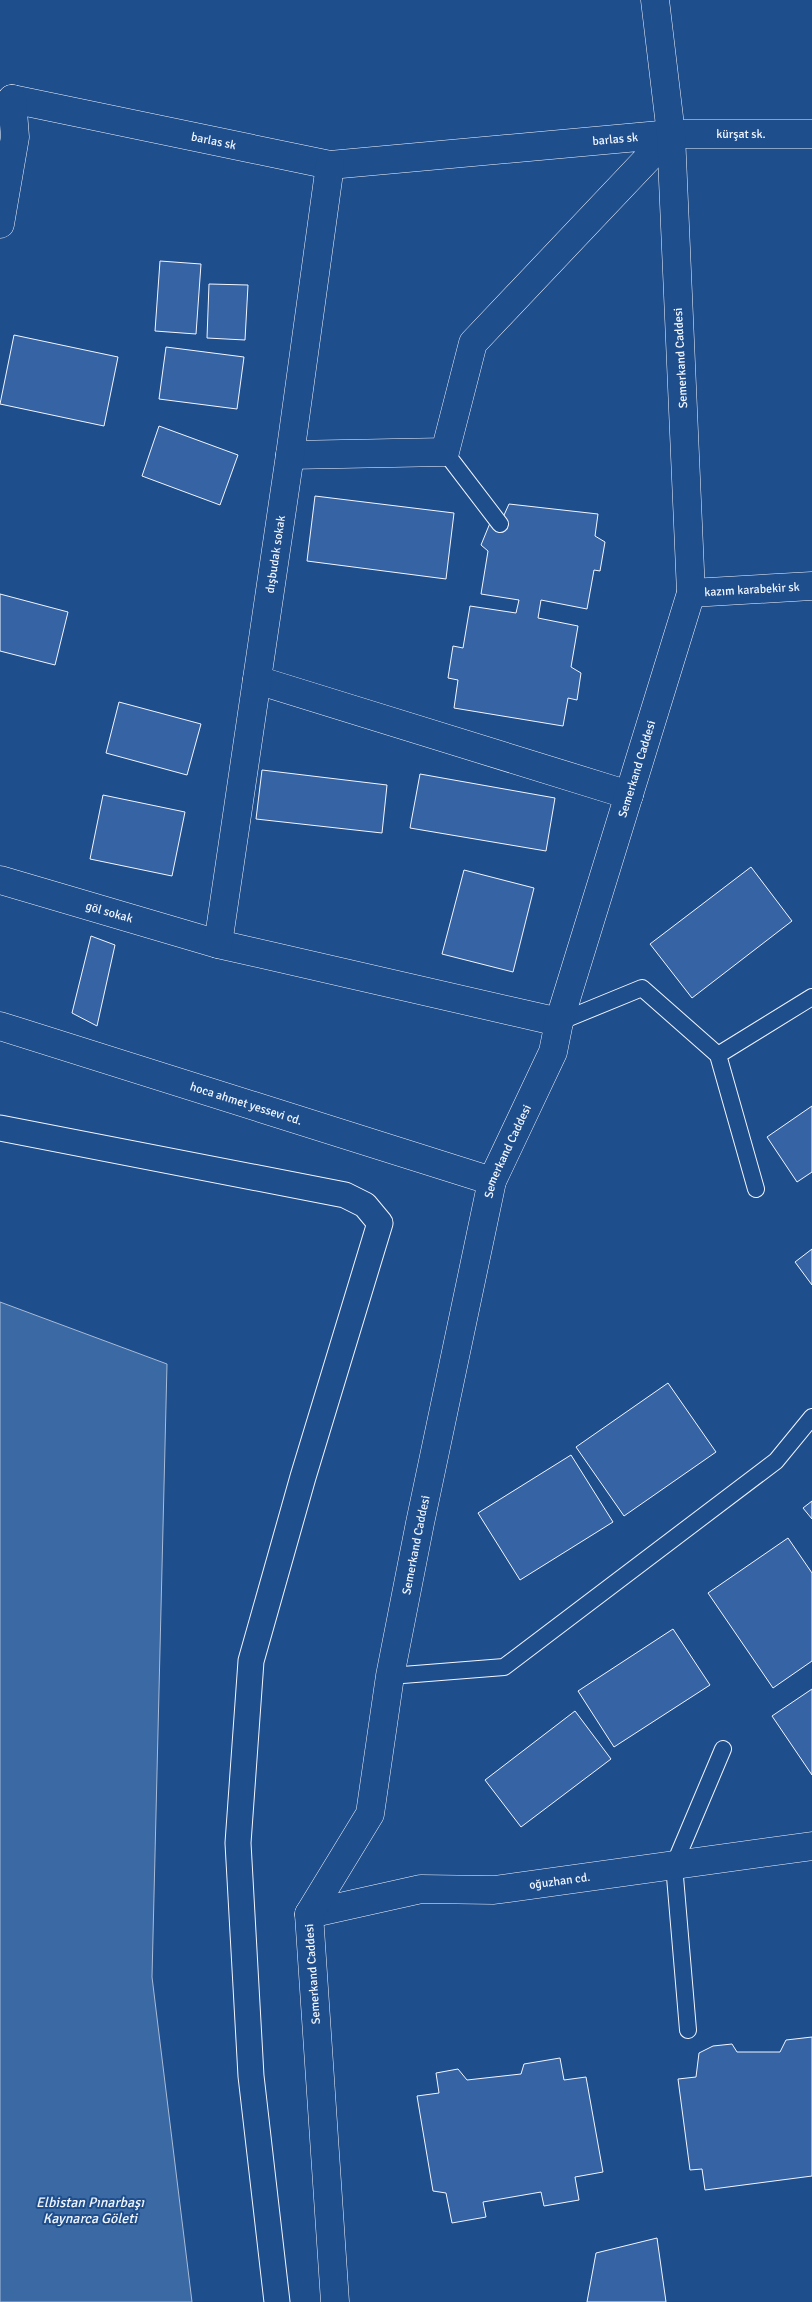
<svg xmlns="http://www.w3.org/2000/svg" width="812" height="2302" font-family="Signika,sans-serif">
<style>
.water{fill:#3b69a3;stroke:#a8bbd7}
.building{fill:#3563a3;stroke:#f2f6ff}
.lines{fill:none;stroke-linecap:round;stroke-linejoin:round}
.service-casing{stroke:#f2f6ff;stroke-width:18}
.pedestrian-casing{stroke:#f2f6ff;stroke-width:27}
.minor-casing{stroke:#f2f6ff;stroke-width:29}
.tertiary-casing{stroke:#f2f6ff;stroke-width:29}
.service{stroke:#1f4e8c;stroke-width:16}
.pedestrian{stroke:#1f4e8c;stroke-width:25}
.minor{stroke:#1f4e8c;stroke-width:28}
.tertiary{stroke:#1f4e8c;stroke-width:28}
.labels{text-anchor:middle;dominant-baseline:central;stroke-width:4;stroke-linejoin:round;paint-order:stroke}
.street-label{font-size:12px;fill:#f2f6ff;stroke:#1f4e8c}
.water-label{font-size:14px;font-style:italic;fill:#f2f6ff;stroke:#1f4e8c}
</style>
<rect width="100%" height="100%" fill="#1f4e8c"/>
<!-- water -->
<path class="water" d="M 0,1302 L 167,1364 L 152,1977 L 192,2302 L 0,2302 Z"/>
<!-- building -->
<path class="building" d="M 160,261 L 201,264 L 196,334 L 155,331 Z
M 209,284 L 248,285 L 245,340 L 207,338 Z
M 14,335 L 118,357 L 104,426 L 0,404 Z
M 166,347 L 244,357 L 237,409 L 159,399 Z
M 159,426 L 238,455 L 220,505 L 142,476 Z
M 315,496 L 454,513 L 446,579 L 307,561 Z
M 509,504 L 598,514 L 595,536 L 605,542 L 600,571 L 594,570 L 587,609 L 541,600 L 538,618 L 578,626 L 571,667 L 581,673 L 577,700 L 568,698 L 563,726 L 454,708 L 458,680 L 448,678 L 453,646 L 463,648 L 470,606 L 516,613 L 519,600 L 481,594 L 488,551 L 481,545 L 490,523 L 500,524 Z
M 0,594 L 68,612 L 55,665 L 0,651 Z
M 119,702 L 201,724 L 187,775 L 106,753 Z
M 262,770 L 387,785 L 382,833 L 256,819 Z
M 420,774 L 555,798 L 546,851 L 410,828 Z
M 103,795 L 185,812 L 172,876 L 90,859 Z
M 751,867 L 792,921 L 692,998 L 650,944 Z
M 464,870 L 534,888 L 513,972 L 442,954 Z
M 91,936 L 115,945 L 97,1026 L 72,1013 Z
M 812,1106 L 812,1172 L 797,1182 L 767,1137 Z
M 812,1249 L 812,1285 L 795,1262 Z
M 668,1383 L 716,1452 L 624,1516 L 576,1447 Z
M 571,1455 L 613,1522 L 520,1580 L 478,1513 Z
M 812,1501 L 812,1519 L 803,1508 Z
M 788,1538 L 812,1573 L 812,1661 L 773,1688 L 708,1593 Z
M 673,1629 L 710,1685 L 614,1747 L 578,1691 Z
M 812,1689 L 812,1775 L 772,1716 Z
M 575,1711 L 611,1759 L 521,1827 L 485,1780 Z
M 812,2037 L 812,2176 L 705,2190 L 702,2169 L 690,2170 L 678,2079 L 696,2077 L 699,2053 L 713,2046 L 732,2044 L 737,2052 L 780,2052 L 786,2040 Z
M 560,2058 L 564,2080 L 586,2077 L 603,2172 L 575,2177 L 579,2200 L 544,2206 L 541,2192 L 483,2202 L 486,2217 L 452,2223 L 446,2193 L 433,2191 L 417,2096 L 439,2093 L 436,2073 L 458,2069 L 467,2080 L 521,2074 L 524,2064 Z
M 657,2238 L 666,2302 L 587,2302 L 596,2253 Z"/>
<g class="lines">
<defs>
<path id="service" d="M 445,452 L 500,524
M 559,1022 L 642,988 L 718,1055 L 812,997
M 718,1055 L 756,1189
M 390,1676 L 504,1667 L 776,1461 L 812,1417
M 688,2030 L 674,1865 L 723,1749"/>
<path id="pedestrian" d="M 0,1128 L 345,1195 L 365,1205 L 380,1223 L 303,1477 L 251,1661 L 238,1843 L 251,2076 L 277,2302"/>
<g id="minor">
<path id="s1" d="M 12,99 L 330,165 L 671,134 L 473,343 L 445,452 L 290,455"/>
<path id="s2" d="M 671,134 L 812,134"/>
<path d="M 0,224 L 15,137 L 12,99"/>
<path d="M 257,680 L 629,795"/>
<path id="s3" d="M 0,880 L 218,944 L 559,1022"/>
<path id="s4" d="M 218,944 L 290,455 L 330,165"/>
<path id="s5" d="M 0,1026 L 492,1181"/>
<path id="s6" d="M 309,1914 L 421,1889 L 494,1890 L 812,1846"/>
</g>
<g id="tertiary">
<path id="s7" d="M 691,593 L 812,586"/>
<path id="s8" d="M 335,2302 L 309,1914 L 370,1814 L 390,1676 L 420,1523 L 492,1181 L 553,1052 L 559,1022 L 691,593 L 671,134 L 655,0"/>
</g>
</defs>
<!-- service casing -->
<use href="#service" class="service-casing"/>
<!-- pedestrian casing -->
<use href="#pedestrian" class="pedestrian-casing"/>
<!-- minor casing -->
<use href="#minor" class="minor-casing"/>
<!-- tertiary casing -->
<use href="#tertiary" class="tertiary-casing"/>
<!-- service -->
<use href="#service" class="service"/>
<!-- pedestrian -->
<use href="#pedestrian" class="pedestrian"/>
<!-- minor -->
<use href="#minor" class="minor"/>
<!-- tertiary -->
<use href="#tertiary" class="tertiary"/>
</g>
<g class="labels">
<!-- street labels -->
<g class="street-label">
<text stroke="none"><textPath href="#s2" startOffset="70">kürşat sk.</textPath></text>
<text stroke="none"><textPath href="#s1" startOffset="611">barlas sk</textPath></text>
<text stroke="none"><textPath href="#s1" startOffset="206">barlas sk</textPath></text>
<text transform="translate(681 358) rotate(-93)">Semerkand Caddesi</text>
<text stroke="none"><textPath href="#s4" startOffset="394">dışbudak sokak</textPath></text>
<text stroke="none"><textPath href="#s7" startOffset="61">kazım karabekir sk</textPath></text>
<text stroke="none"><textPath href="#s8" startOffset="1589">Semerkand Caddesi</textPath></text>
<text stroke="none"><textPath href="#s3" startOffset="114">göl sokak</textPath></text>
<text stroke="none"><textPath href="#s5" startOffset="258">hoca ahmet yessevi cd.</textPath></text>
<text stroke="none"><textPath href="#s8" startOffset="1184">Semerkand Caddesi</textPath></text>
<text stroke="none"><textPath href="#s8" startOffset="779">Semerkand Caddesi</textPath></text>
<text stroke="none"><textPath href="#s6" startOffset="254">oğuzhan cd.</textPath></text>
<text transform="translate(313 1974) rotate(-94)">Semerkand Caddesi</text>
</g>
<!-- water labels -->
<g class="water-label">
<text x="90" y="2202">Elbistan Pınarbaşı<tspan x="90" dy="16">Kaynarca Göleti</tspan></text>
</g>
</g>
</svg>
